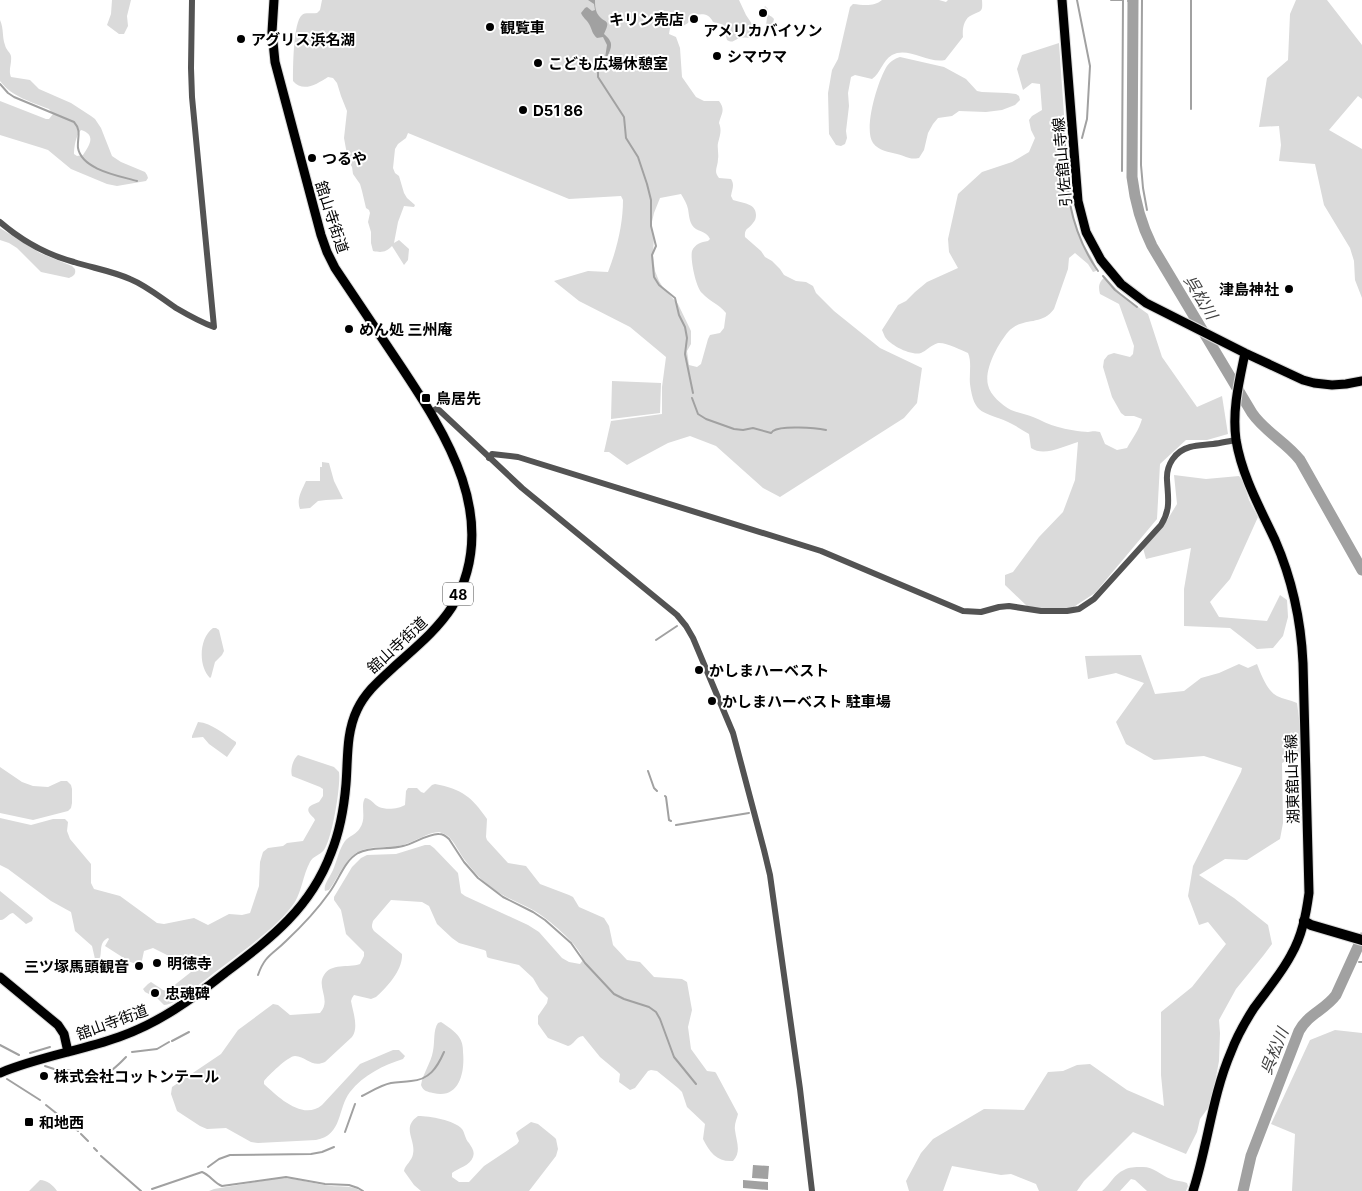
<svg xmlns="http://www.w3.org/2000/svg" width="1362" height="1191" font-family="Inter,'Noto Sans JP',sans-serif">
<style>
.green{fill:#dadada;fill-rule:evenodd}
.water{fill:#a1a1a1}
.lines{fill:none;stroke-linecap:round;stroke-linejoin:round}
.stream{stroke:#a1a1a1;stroke-width:2}
.river{stroke:#a1a1a1;stroke-width:11}
.major-casing{stroke:#dbdbdb;stroke-width:11}
.highway-casing{stroke:#dbdbdb;stroke-width:12}
.minor{stroke:#535353;stroke-width:6}
.major{stroke:#000;stroke-width:9}
.highway{stroke:#000;stroke-width:10}
.poi-dot{fill:#000;stroke:#fff;stroke-width:2}
.labels{text-anchor:middle;dominant-baseline:central;stroke-width:4;stroke-linejoin:round;paint-order:stroke}
.shield{fill:#fff;stroke:#4c4c4c;stroke-width:1}
.shield-label{font-size:14px;font-weight:bold;fill:#000}
.poi-label{font-size:15px;font-weight:bold;fill:#000;stroke:#fff;text-anchor:start}
.street-label{font-size:15px;fill:#000;stroke:#fff}
.water-label{font-size:16px;font-style:italic;fill:#424242;stroke:#fff}
</style>
<rect width="100%" height="100%" fill="#fff"/>
<!-- green -->
<path class="green" d="M 112,0 L 131,0 L 127,16 L 128,26 L 124,34 L 119,34 L 107,25 L 111,14 Z
M 322,0 L 739,0 L 746,15 L 754,27 L 754,36 L 752,38 C 748,38 744,37 741,38 C 734,39 734,44 727,40 L 723,26 L 721,24 L 713,22 C 708,12 700,14 691,16 L 688,23 L 683,26 L 676,22 L 671,22 L 669,34 L 676,37 L 680,48 L 682,77 L 696,97 L 704,101 L 719,101 C 726,110 721,114 719,123 C 722,131 720,135 718,143 C 717,148 719,154 718,159 C 718,167 713,171 719,178 L 731,179 C 735,185 732,189 731,196 L 733,200 C 742,203 756,203 756,215 C 756,218 755,221 753,223 C 749,229 744,228 745,237 L 761,251 L 765,257 L 772,261 L 780,269 L 784,275 L 796,281 L 806,282 L 813,286 L 816,293 L 834,311 L 880,348 L 922,368 L 917,403 L 904,418 L 780,497 L 763,488 L 716,446 L 690,436 L 668,443 L 627,465 L 609,452 L 604,452 L 611,421 L 662,414 L 662,387 L 666,357 L 630,327 L 579,301 L 554,281 L 588,271 L 608,272 C 617,249 623,224 623,200 L 621,196 L 569,199 L 408,133 L 406,138 L 398,144 L 395,149 L 393,168 L 395,173 L 399,176 L 404,193 L 407,198 L 415,205 L 414,207 L 404,206 L 398,222 L 394,243 L 399,240 L 409,249 L 408,260 L 404,265 L 392,246 C 386,252 382,253 373,251 L 371,243 L 371,232 L 368,222 L 370,213 L 369,210 L 366,208 L 362,191 L 360,184 L 353,174 L 352,167 L 349,162 L 346,149 L 344,138 L 347,111 L 341,96 L 337,83 L 333,78 L 328,77 C 317,84 303,93 293,81 C 293,69 293,22 302,15 C 305,12 312,14 317,13 L 320,10 ZM 681,194 C 684,199 687,204 688,209 C 689,214 689,220 692,225 C 696,232 706,230 710,239 L 708,241 C 701,242 695,244 692,251 C 690,259 696,288 702,293 C 710,302 718,303 726,313 L 724,328 L 720,333 L 710,335 L 708,339 L 701,364 L 697,367 L 689,365 L 687,351 L 691,344 L 691,331 L 678,304 L 664,289 L 659,281 L 655,271 L 653,256 L 654,236 L 651,226 L 654,213 L 660,198 Z
M 882,0 L 939,0 L 946,2 L 948,0 L 982,0 C 983,13 981,10 972,15 C 964,18 962,29 963,37 L 945,60 C 928,64 908,46 892,55 C 882,61 881,73 872,79 L 855,75 L 851,77 L 848,93 L 849,106 L 846,131 L 847,138 L 845,144 L 841,146 L 836,145 L 829,134 L 828,93 L 832,70 L 838,59 L 850,7 L 853,4 C 863,5 874,7 882,0 Z
M 1296,0 L 1327,0 L 1362,45 L 1362,99 L 1358,96 L 1329,130 L 1362,149 L 1362,298 L 1355,280 L 1354,261 L 1350,248 L 1324,205 L 1315,164 L 1279,161 L 1281,145 L 1279,126 L 1259,127 L 1267,78 L 1288,60 L 1290,14 Z
M 765,6 L 768,9 C 768,18 770,14 774,19 L 773,23 L 770,26 L 766,26 L 767,17 L 763,10 Z
M 0,20 C 4,29 2,37 5,45 C 6,50 10,52 11,56 C 12,64 8,70 11,77 L 30,80 L 39,89 L 71,103 L 91,116 L 95,119 L 101,128 L 112,156 L 121,162 L 145,172 L 147,175 L 148,178 L 146,181 L 117,186 L 107,184 L 71,169 L 48,150 L 42,148 L 0,135 L 0,101 L 46,119 L 49,119 L 53,114 L 49,109 C 32,102 12,97 0,81 ZM 81,130 C 97,135 89,146 83,155 L 77,156 L 74,154 C 74,147 76,135 81,130 Z
M 1059,43 L 1070,201 C 1072,213 1075,225 1079,236 C 1083,247 1097,261 1096,271 L 1093,272 L 1088,264 L 1075,253 L 1069,258 L 1068,269 L 1054,309 C 1041,327 1022,316 1008,332 C 998,344 984,369 988,385 C 990,395 1002,405 1011,410 C 1018,413 1026,414 1033,417 C 1041,420 1049,425 1058,427 C 1065,429 1081,432 1088,432 C 1093,431 1095,431 1100,432 L 1105,444 L 1117,450 L 1127,448 C 1132,439 1139,430 1142,419 L 1134,416 L 1125,416 L 1121,413 L 1112,397 L 1103,367 L 1104,360 L 1108,355 L 1114,353 L 1130,357 L 1133,354 L 1134,346 L 1119,304 L 1100,294 C 1098,286 1099,282 1105,277 L 1123,296 L 1148,314 L 1162,357 L 1197,407 L 1222,396 L 1228,434 L 1207,440 L 1186,440 L 1160,464 L 1157,519 L 1095,593 L 1072,608 L 1047,610 L 1027,606 L 1005,585 L 1005,575 L 1013,572 L 1039,537 L 1063,512 L 1075,480 L 1078,442 C 1064,446 1044,457 1031,448 L 1029,434 C 1022,430 1015,425 1008,422 C 984,411 974,416 970,384 C 969,374 972,362 968,353 C 961,350 946,342 938,343 C 931,345 926,351 921,353 C 911,356 890,345 885,337 C 884,335 883,332 882,330 L 898,305 L 906,301 L 915,292 L 927,282 L 958,268 L 949,252 L 948,239 L 958,194 L 982,172 L 1012,162 L 1029,152 L 1035,138 L 1031,130 L 1029,120 L 1032,116 L 1042,110 L 1040,84 L 1032,83 L 1023,90 L 1017,69 L 1022,55 Z
M 900,57 L 944,67 L 966,79 L 977,91 L 982,92 L 1007,93 L 1016,94 L 1019,96 L 1020,100 L 1015,105 L 1002,110 L 986,112 L 959,111 L 952,116 L 938,118 L 933,124 L 928,133 L 924,150 L 919,158 C 908,160 907,156 897,154 C 889,152 879,151 873,143 C 863,129 878,80 887,66 C 891,61 894,59 900,57 Z
M 0,228 L 40,253 L 72,266 L 75,269 C 76,274 74,276 69,278 L 41,272 L 17,248 L 9,243 L 0,240 Z
M 612,381 L 661,383 L 660,413 L 611,419 Z
M 322,462 L 329,463 L 334,481 L 343,499 L 326,500 L 318,501 L 310,508 L 300,509 C 296,499 302,490 306,481 L 320,481 L 320,467 L 322,467 Z
M 1174,475 L 1206,479 L 1239,476 L 1243,481 L 1249,500 L 1258,517 L 1230,579 L 1210,602 L 1219,617 L 1267,621 L 1280,595 L 1287,600 L 1288,617 L 1283,636 L 1273,648 L 1257,649 L 1230,628 L 1184,626 L 1184,589 L 1191,548 L 1146,559 L 1143,548 L 1166,522 L 1177,504 Z
M 213,628 L 216,628 L 219,630 L 224,651 L 222,655 L 215,662 L 211,677 L 210,678 C 198,666 199,638 213,628 Z
M 1141,655 L 1155,694 L 1184,691 L 1201,678 L 1219,673 L 1239,664 L 1248,668 L 1257,664 C 1261,674 1267,691 1277,696 C 1283,699 1290,700 1297,703 L 1300,726 L 1301,753 L 1282,763 L 1283,823 L 1280,839 L 1247,860 L 1225,859 L 1199,875 L 1234,898 L 1268,925 L 1272,944 L 1263,956 L 1236,989 L 1219,1020 L 1220,1033 L 1219,1061 L 1211,1104 L 1200,1119 L 1197,1132 L 1186,1154 L 1133,1132 L 1084,1181 L 1077,1191 L 1039,1191 L 1036,1184 L 1011,1174 L 1001,1175 L 952,1166 L 943,1191 L 909,1191 L 906,1181 L 921,1153 L 933,1139 L 984,1109 L 1024,1110 L 1048,1072 L 1063,1071 L 1077,1065 L 1090,1064 L 1127,1090 L 1164,1106 L 1161,1075 L 1161,1012 L 1192,987 L 1226,944 L 1208,922 L 1199,925 L 1188,896 L 1193,866 L 1241,772 L 1242,768 L 1204,756 L 1154,760 L 1126,744 L 1116,722 L 1144,683 L 1116,673 L 1088,679 L 1085,656 Z
M 198,722 C 212,723 225,735 236,742 L 236,744 L 227,757 L 209,744 L 203,737 L 192,738 L 192,736 Z
M 298,755 L 334,767 L 339,772 C 341,786 332,839 324,850 C 320,855 313,856 310,862 C 303,875 302,890 295,902 C 278,928 234,957 209,977 C 199,984 176,1005 164,1005 L 157,998 L 145,992 L 143,989 L 148,984 L 151,982 L 163,990 L 167,991 L 191,972 L 192,968 L 191,967 L 153,948 L 144,951 L 141,965 L 130,962 L 105,946 L 109,939 L 108,938 C 99,942 102,951 100,958 L 95,959 L 92,946 L 75,931 L 71,912 L 51,901 L 8,869 L 0,865 L 0,818 L 31,825 L 53,819 L 65,819 L 68,822 L 67,831 L 70,839 L 91,864 L 91,883 L 94,889 L 120,896 L 157,923 L 164,924 L 194,918 L 208,925 L 229,914 L 242,915 L 250,913 L 259,886 L 260,862 L 263,852 L 268,848 L 283,846 L 287,843 L 303,841 L 315,820 C 314,817 311,816 310,814 C 304,806 315,804 319,802 L 323,796 L 323,789 L 320,787 L 292,776 C 290,770 293,759 298,755 Z
M 0,767 L 22,782 L 33,786 L 48,787 L 61,781 L 67,781 L 71,785 L 72,789 L 72,803 L 71,808 L 68,811 L 33,820 L 0,813 Z
M 435,784 C 462,789 472,797 487,819 L 486,837 L 487,840 L 508,863 L 526,866 L 540,884 L 569,895 L 573,897 L 579,907 L 604,918 L 609,926 L 613,945 L 627,960 L 640,962 L 654,977 L 682,979 L 687,982 L 692,1010 L 688,1027 L 691,1049 L 707,1071 L 715,1072 L 716,1073 L 738,1114 C 737,1119 734,1124 735,1130 C 736,1140 742,1152 733,1161 C 717,1162 710,1153 703,1139 L 705,1124 L 687,1107 L 682,1092 L 678,1088 L 657,1071 L 651,1070 L 648,1071 L 635,1088 L 630,1090 L 619,1082 L 620,1074 L 618,1072 L 600,1057 L 583,1036 C 576,1036 574,1045 568,1046 L 548,1038 L 538,1024 L 538,1016 L 547,1003 L 548,998 L 540,990 L 533,978 L 519,965 L 489,958 L 487,957 L 486,951 L 484,950 L 459,943 L 452,938 L 437,924 L 429,906 L 422,902 L 391,900 L 373,921 C 372,925 371,927 374,931 L 402,954 C 403,970 387,987 376,997 L 371,999 L 354,995 L 352,998 L 351,1001 C 353,1012 359,1028 352,1037 L 325,1062 C 312,1068 307,1057 295,1056 C 288,1056 268,1076 264,1081 L 264,1084 C 278,1097 303,1121 322,1105 L 360,1064 L 393,1050 L 399,1050 L 405,1056 L 403,1059 C 384,1065 363,1075 350,1092 C 337,1109 343,1135 316,1140 L 258,1143 L 251,1142 L 226,1128 L 207,1129 L 200,1126 L 177,1111 L 171,1094 L 172,1087 L 221,1054 L 238,1030 L 273,1004 L 278,1005 L 290,1015 L 320,1013 C 332,1000 316,987 324,975 C 331,963 348,968 360,964 L 364,956 L 364,952 L 346,934 L 341,910 L 334,900 L 334,897 L 352,867 L 361,858 L 367,855 L 396,854 L 425,845 L 430,845 L 434,848 L 458,873 L 461,893 L 465,896 L 528,925 L 539,932 L 562,958 L 569,962 L 580,964 L 583,960 C 580,945 547,918 533,910 C 517,902 501,896 487,884 C 478,877 471,868 464,859 C 459,852 455,843 449,837 C 447,835 443,833 439,832 C 429,832 414,842 403,845 C 391,848 378,846 366,849 C 346,853 340,876 329,890 L 325,891 C 323,885 330,877 333,870 C 337,861 339,849 345,841 C 349,836 357,834 360,828 C 367,818 360,806 365,798 C 372,799 373,804 379,807 C 386,810 399,809 405,805 L 406,791 L 408,788 L 417,788 L 421,792 L 424,793 L 432,785 Z
M 0,891 L 31,916 L 33,918 L 32,921 L 26,924 L 13,913 C 7,914 5,921 0,920 Z
M 441,1022 C 447,1026 455,1031 459,1037 C 462,1041 463,1046 463,1052 C 465,1071 460,1100 433,1093 C 428,1092 423,1091 421,1085 C 423,1073 431,1063 433,1051 C 435,1042 433,1030 438,1023 Z
M 1335,1030 L 1362,1033 L 1362,1191 L 1292,1191 L 1295,1134 L 1271,1124 L 1310,1040 Z
M 418,1116 C 430,1116 454,1120 462,1129 C 465,1133 465,1139 469,1143 C 472,1148 475,1151 473,1157 C 470,1166 458,1168 452,1173 L 452,1177 L 459,1182 L 469,1182 L 484,1166 L 517,1144 L 519,1141 L 516,1133 L 518,1131 L 531,1122 L 538,1124 L 554,1137 L 556,1139 L 558,1149 L 556,1156 L 529,1191 L 421,1191 L 414,1185 L 404,1171 C 405,1165 412,1161 413,1154 C 416,1139 401,1128 418,1116 Z
M 1141,1167 C 1153,1166 1160,1175 1171,1179 C 1176,1181 1182,1181 1187,1183 L 1188,1186 L 1186,1191 L 1147,1191 L 1135,1180 L 1131,1179 L 1120,1191 L 1102,1191 C 1110,1185 1114,1174 1124,1170 C 1129,1167 1135,1167 1141,1167 Z
M 280,1178 C 296,1178 310,1183 325,1185 C 337,1188 350,1184 361,1191 L 209,1191 L 214,1189 Z
M 40,1180 C 47,1180 53,1185 57,1191 L 29,1191 Z"/>
<!-- water -->
<path class="water" d="M 588,0 L 595,0 C 595,4 595,9 597,13 C 604,25 612,17 604,34 C 606,36 609,38 610,41 C 614,47 606,59 602,65 L 602,63 L 605,58 L 607,45 L 603,37 L 597,38 C 592,34 592,29 589,24 C 587,20 583,18 581,13 L 585,8 L 587,7 L 592,11 L 595,10 L 594,4 Z
M 753,1165 L 769,1166 L 768,1179 L 752,1178 Z
M 743,1180 L 768,1182 L 768,1190 L 743,1188 Z"/>
<g class="lines">
<!-- stream -->
<path class="stream" d="M 1077,0 L 1090,66 L 1087,119 L 1082,138
M 1111,0 L 1123,0
M 1142,0 L 1141,165 L 1143,188 L 1147,210
M 1128,1 L 1133,1
M 600,67 L 598,72 L 598,77 L 624,117 L 626,138 L 638,157 L 647,184 L 651,200 L 651,226 L 656,246 L 652,255 L 654,277 L 659,285 L 675,298 L 679,315 L 685,327 L 687,338 L 685,354 L 693,393
M 0,84 L 8,93 L 14,97 L 74,122 C 82,131 77,138 78,148 C 82,170 120,176 137,181
M 1191,109 L 1191,0
M 1064,134 L 1069,199
M 1122,171 L 1123,0
M 1070,204 C 1075,229 1084,251 1098,271
M 1103,276 L 1115,290 L 1137,307
M 692,398 L 698,414 L 706,419 L 734,429 L 743,430 L 753,428 L 771,433 L 772,432
M 773,431 C 781,425 816,428 826,430
M 656,640 L 677,626
M 648,771 L 654,788 L 657,791
M 665,796 L 666,797 L 669,820 L 671,821
M 676,825 L 749,813
M 1353,959 L 1355,960
M 1359,962 L 1362,962
M 258,975 C 265,955 272,955 286,941 C 302,926 317,910 329,893 C 339,880 344,861 358,853 C 371,846 389,850 403,846 C 413,844 429,833 439,834 C 443,834 446,836 449,839 L 464,862 L 478,878 L 503,897 L 533,912 L 545,920 L 571,943 L 585,963 L 614,994 L 624,999 L 649,1007 L 656,1012 L 660,1019 L 674,1057 L 696,1084
M 172,1041 L 189,1032
M 0,1045 L 19,1055
M 132,1052 L 157,1049 L 169,1042
M 30,1053 L 50,1047
M 45,1066 L 54,1069
M 67,1070 C 100,1078 101,1083 126,1057
M 7,1079 L 40,1100
M 362,1096 C 372,1091 381,1085 391,1083 C 398,1082 404,1082 411,1081 C 429,1080 437,1068 444,1052
M 46,1105 L 61,1117
M 65,1120 L 78,1131
M 345,1132 L 355,1104
M 81,1134 L 88,1141
M 94,1148 L 97,1151
M 101,1156 L 141,1191
M 208,1167 L 219,1159 L 230,1155 L 311,1154 L 322,1152 L 334,1147
M 152,1189 L 202,1172 C 210,1175 214,1183 222,1186 L 286,1177 L 325,1184 L 349,1185 L 358,1188 L 363,1191"/>
<!-- river -->
<path class="river" d="M 1133,0 L 1132,177 C 1135,202 1141,224 1152,246 L 1252,413 C 1265,432 1286,442 1300,460 L 1362,570
M 1243,1191 L 1251,1156 L 1299,1031 C 1308,1014 1325,1010 1336,995 L 1362,938"/>
<defs>
<path id="major" d="M 1062,0 L 1078,201 L 1086,232 L 1101,260 L 1121,284 L 1146,303 L 1245,353 L 1303,380 L 1314,383 L 1332,385 L 1346,384 L 1362,381
M 0,977 L 58,1025 L 64,1034 L 68,1052
M 0,1073 C 38,1057 80,1051 119,1037 C 159,1023 192,999 225,973 C 271,938 310,909 331,853 C 340,831 344,808 346,784 C 348,759 346,733 357,710 C 366,691 381,679 396,665 C 416,647 437,630 452,607 C 503,520 446,434 398,362 C 377,331 356,299 335,268 L 327,252 L 321,235 L 275,62 L 272,32 L 274,0
M 1193,1191 C 1208,1145 1212,1096 1231,1052 C 1237,1036 1245,1022 1254,1008 C 1267,990 1281,974 1291,955 C 1302,936 1306,915 1309,893 L 1303,663 C 1301,620 1292,579 1275,540 C 1260,508 1242,476 1236,440 C 1232,410 1239,382 1245,353"/>
<path id="highway" d="M 1304,921 L 1311,925 L 1362,940"/>
</defs>
<!-- major casing -->
<use href="#major" class="major-casing"/>
<!-- highway casing -->
<use href="#highway" class="highway-casing"/>
<!-- minor -->
<path class="minor" d="M 0,222 C 21,240 48,255 74,262 C 93,268 112,271 130,279 C 147,286 161,298 176,308 C 188,315 200,322 214,327 L 192,97 L 191,68 L 192,0
M 431,412 L 436,409 L 439,410 L 522,488 L 677,615 L 686,626 L 693,638 L 733,733 L 764,850 L 770,875 L 800,1089 L 812,1191
M 489,458 L 492,454 L 518,457 L 821,551 L 963,611 L 981,612 L 999,607 L 1009,606 L 1041,611 L 1067,611 L 1079,609 L 1094,599 L 1161,525 C 1171,509 1168,498 1167,480 C 1166,465 1175,451 1190,447 C 1197,445 1205,445 1213,444 C 1221,443 1229,441 1236,440"/>
<!-- major -->
<use href="#major" class="major"/>
<!-- highway -->
<use href="#highway" class="highway"/>
</g>
<!-- markers -->
<g class="poi-dot">
<circle cx="763" cy="13" r="5"/>
<circle cx="694" cy="19" r="5"/>
<circle cx="490" cy="27" r="5"/>
<circle cx="241" cy="39" r="5"/>
<circle cx="717" cy="56" r="5"/>
<circle cx="538" cy="63" r="5"/>
<circle cx="523" cy="110" r="5"/>
<circle cx="312" cy="158" r="5"/>
<circle cx="1289" cy="289" r="5"/>
<circle cx="349" cy="329" r="5"/>
<rect x="421" y="393" width="10" height="10" rx="2.5"/>
<circle cx="699" cy="670" r="5"/>
<circle cx="712" cy="701" r="5"/>
<circle cx="157" cy="963" r="5"/>
<circle cx="139" cy="966" r="5"/>
<circle cx="155" cy="993" r="5"/>
<circle cx="44" cy="1076" r="5"/>
<rect x="24" y="1117" width="10" height="10" rx="2.5"/>
</g>
<g class="labels">
<!-- shield labels -->
<rect class="shield" x="443" y="582.5" width="30" height="23" rx="4"/>
<g class="shield-label">
<text x="458" y="594">48</text>
</g>
<!-- poi labels -->
<g class="poi-label">
<text x="684" y="19" text-anchor="end">キリン売店</text>
<text x="500" y="27">観覧車</text>
<text x="763" y="30" text-anchor="middle">アメリカバイソン</text>
<text x="251" y="39">アグリス浜名湖</text>
<text x="727" y="56">シマウマ</text>
<text x="548" y="63">こども広場休憩室</text>
<text x="533" y="110">D51 86</text>
<text x="322" y="158">つるや</text>
<text x="1279" y="289" text-anchor="end">津島神社</text>
<text x="359" y="329">めん処 三州庵</text>
<text x="436" y="398">鳥居先</text>
<text x="709" y="670">かしまハーベスト</text>
<text x="722" y="701">かしまハーベスト 駐車場</text>
<text x="167" y="963">明徳寺</text>
<text x="129" y="966" text-anchor="end">三ツ塚馬頭観音</text>
<text x="165" y="993">忠魂碑</text>
<text x="54" y="1076">株式会社コットンテール</text>
<text x="39" y="1122">和地西</text>
</g>
<!-- street labels -->
<g class="street-label">
<text transform="translate(1062 162) rotate(-95)">引佐舘山寺線</text>
<text transform="translate(332 217) rotate(72)">舘山寺街道</text>
<text transform="translate(397 645) rotate(-43)">舘山寺街道</text>
<text transform="translate(1292 779) rotate(-92)">湖東舘山寺線</text>
<text transform="translate(112 1022) rotate(-20)">舘山寺街道</text>
</g>
<!-- water labels -->
<g class="water-label">
<text transform="translate(1201 297) rotate(59)">呉松川</text>
<text transform="translate(1274 1051) rotate(-68)">呉松川</text>
</g>
</g>
</svg>
